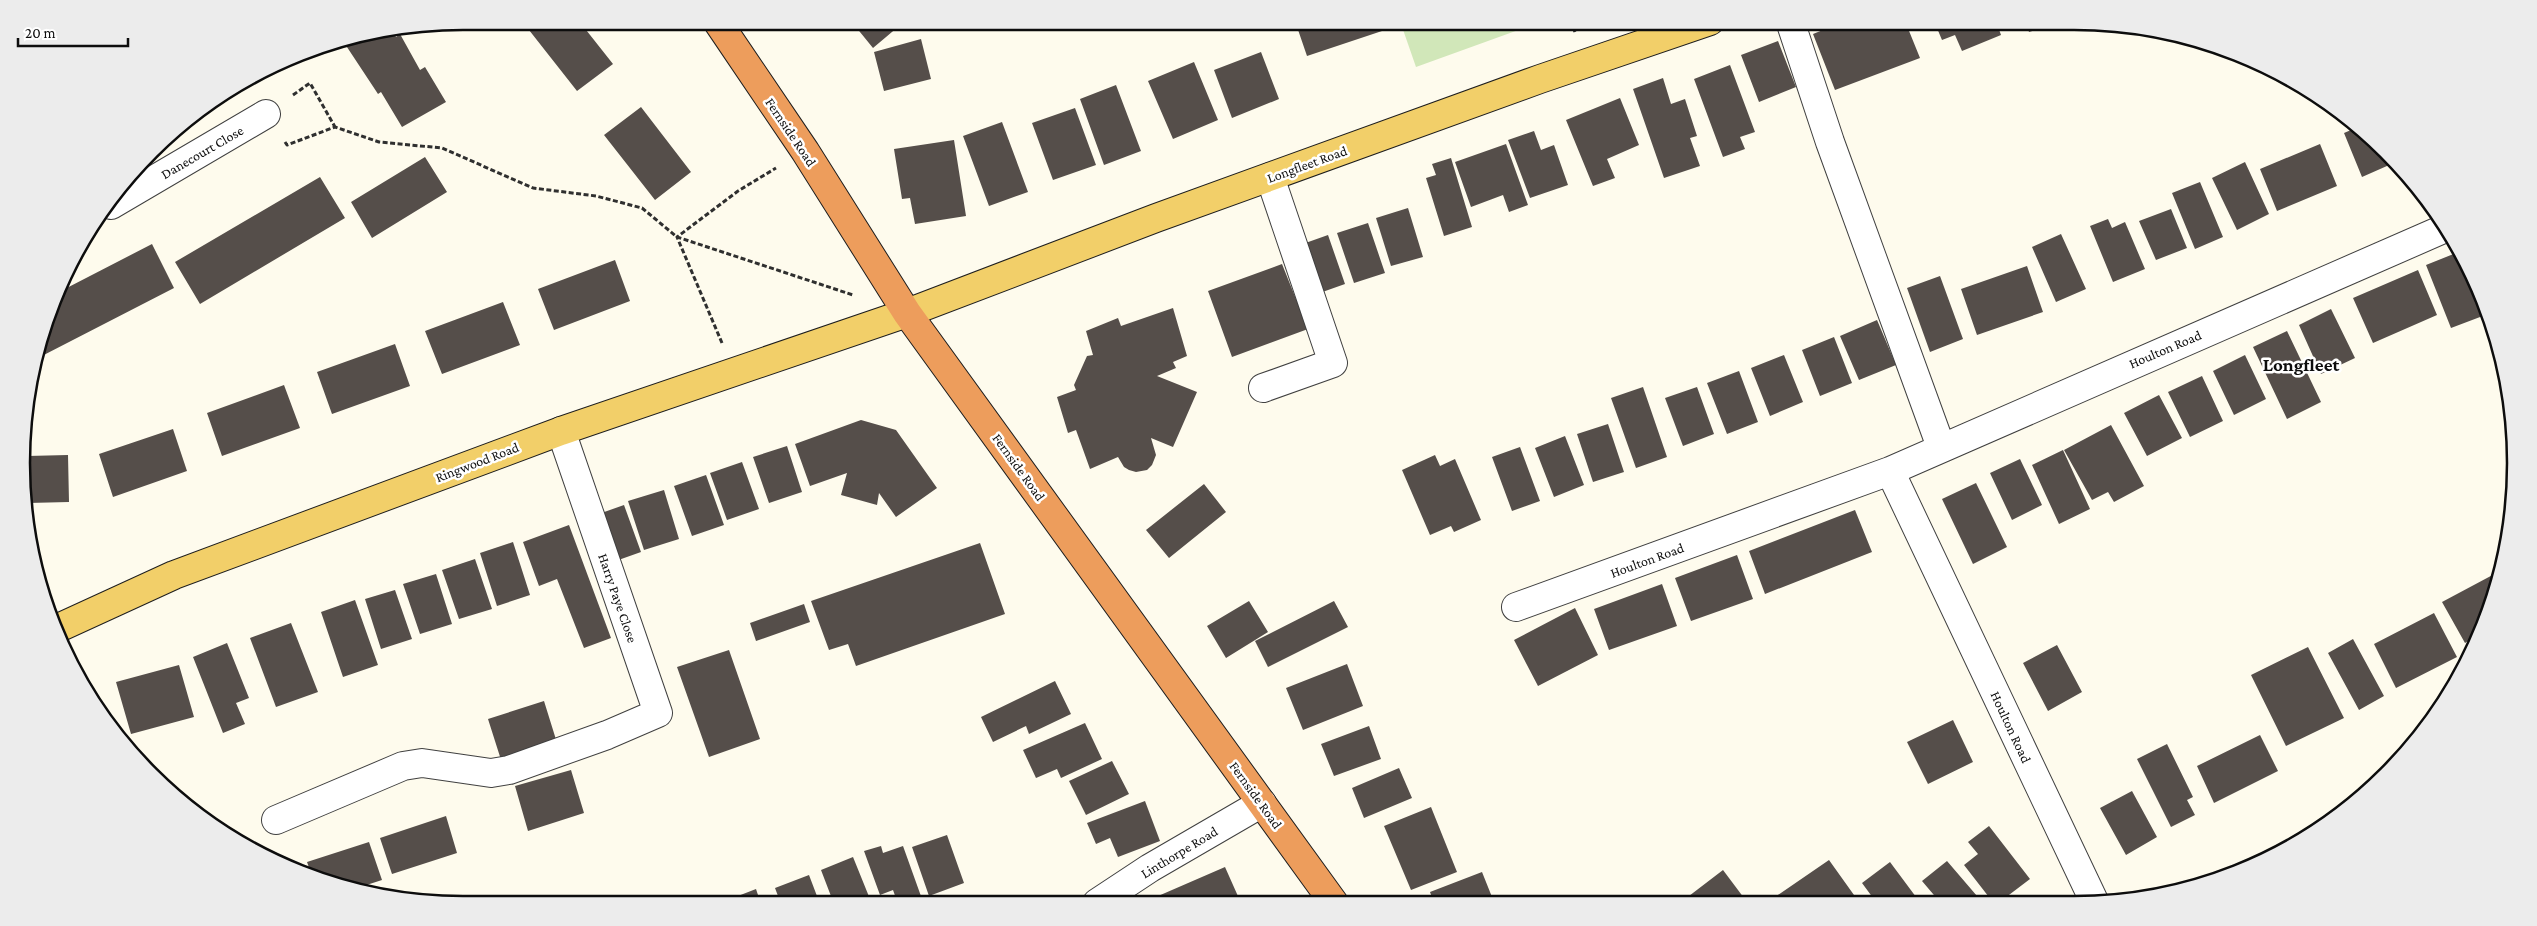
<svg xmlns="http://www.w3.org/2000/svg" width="2537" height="926" font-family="'Crimson Pro',serif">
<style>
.green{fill:#d1e7b9}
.building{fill:#554e4a}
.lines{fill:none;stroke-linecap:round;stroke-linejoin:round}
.minor-casing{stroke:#404040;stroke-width:30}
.major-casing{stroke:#1e1e1e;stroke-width:30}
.highway-casing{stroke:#1e1e1e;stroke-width:30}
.path{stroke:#2f2f2f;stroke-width:3;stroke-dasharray:5 2.5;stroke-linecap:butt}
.minor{stroke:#fff;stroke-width:28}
.major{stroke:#f2cf69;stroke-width:28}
.highway{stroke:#ed9d5c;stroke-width:28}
.labels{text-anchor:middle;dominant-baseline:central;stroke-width:5;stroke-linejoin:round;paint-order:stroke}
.street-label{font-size:14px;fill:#0d0d0d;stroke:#fff}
.district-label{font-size:19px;font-weight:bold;fill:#0d0d0d;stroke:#fff}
.rim{fill:none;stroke:#0d0d0d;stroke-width:2.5}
</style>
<rect width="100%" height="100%" fill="#fefbed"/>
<!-- green -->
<path class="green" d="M 1400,21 L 1543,21 L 1416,67 Z"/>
<!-- building -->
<path class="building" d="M 540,21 L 579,21 L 613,64 L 577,91 L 529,30 Z
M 851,21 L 905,21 L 873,48 Z
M 1295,21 L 1385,21 L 1388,29 L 1307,56 Z
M 1845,21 L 1905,21 L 1920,58 L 1835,90 L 1813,34 Z
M 1934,21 L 1996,21 L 2001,35 L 1962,51 L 1955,35 L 1942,40 Z
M 2025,21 L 2053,21 L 2054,24 L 2029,32 Z
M 394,33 L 396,37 L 400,34 L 420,70 L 425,67 L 446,102 L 402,127 L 381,92 L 378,94 L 343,41 Z
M 921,39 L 931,79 L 884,91 L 874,52 Z
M 1778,41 L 1796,87 L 1759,102 L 1741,55 Z
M 1261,52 L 1279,99 L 1232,118 L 1214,70 Z
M 1194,62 L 1218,120 L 1173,139 L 1148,81 Z
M 1730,65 L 1755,132 L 1740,137 L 1745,149 L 1723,157 L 1694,79 Z
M 1663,78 L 1671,104 L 1685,99 L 1697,136 L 1690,138 L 1700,166 L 1664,178 L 1633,89 Z
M 1116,85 L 1141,151 L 1104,165 L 1080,99 Z
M 1620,98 L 1639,145 L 1607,159 L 1615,178 L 1593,186 L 1566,120 Z
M 641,107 L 691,172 L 655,200 L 604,135 Z
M 1075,108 L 1096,165 L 1053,180 L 1032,123 Z
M 1002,122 L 1028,192 L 989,206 L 963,136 Z
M 2358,127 L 2396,162 L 2362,177 L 2344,133 Z
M 1534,131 L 1541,150 L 1554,145 L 1568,185 L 1530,198 L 1508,140 Z
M 954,140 L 966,216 L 915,224 L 910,198 L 902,199 L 894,149 Z
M 1506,144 L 1528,205 L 1509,212 L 1503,195 L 1471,207 L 1455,162 Z
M 2320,144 L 2337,186 L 2277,211 L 2260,169 Z
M 425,157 L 447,192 L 372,238 L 351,202 Z
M 1451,158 L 1472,227 L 1444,236 L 1426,178 L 1436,175 L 1432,164 Z
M 2245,162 L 2269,214 L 2237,230 L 2212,178 Z
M 320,177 L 345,218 L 200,304 L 175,262 Z
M 2200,182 L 2223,237 L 2195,249 L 2172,193 Z
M 1408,208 L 1423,257 L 1391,266 L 1376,218 Z
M 2171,209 L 2187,248 L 2156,260 L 2139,221 Z
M 2108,219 L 2112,228 L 2125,222 L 2145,269 L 2113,282 L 2090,226 Z
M 1368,223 L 1385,273 L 1354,283 L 1337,233 Z
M 2061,234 L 2086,289 L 2056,302 L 2032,247 Z
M 1328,235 L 1345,284 L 1314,295 L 1297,246 Z
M 152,244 L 174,288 L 36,359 L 45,321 L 57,293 Z
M 2461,251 L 2488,314 L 2451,328 L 2426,265 Z
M 615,260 L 630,301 L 554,330 L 538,289 Z
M 1282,264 L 1308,329 L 1232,357 L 1208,291 Z
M 2027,266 L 2043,312 L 1977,335 L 1961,289 Z
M 2418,270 L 2437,315 L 2373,343 L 2353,298 Z
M 1940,276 L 1963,339 L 1930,352 L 1907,288 Z
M 503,302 L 520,345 L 442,374 L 425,331 Z
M 1173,308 L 1187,356 L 1173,362 L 1176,368 L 1157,376 L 1197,392 L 1173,447 L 1151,438 L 1156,455 L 1152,465 L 1147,470 L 1136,472 L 1129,470 L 1124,467 L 1118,457 L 1090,469 L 1076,430 L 1068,433 L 1057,397 L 1076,390 L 1074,385 L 1087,356 L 1093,355 L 1086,331 L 1118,318 L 1121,326 Z
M 2331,309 L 2355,358 L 2321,374 L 2299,325 Z
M 1877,320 L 1896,365 L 1859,380 L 1840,336 Z
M 2287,331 L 2321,402 L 2287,419 L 2253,347 Z
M 1834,337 L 1852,383 L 1820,396 L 1802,350 Z
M 395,344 L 410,386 L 332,414 L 317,372 Z
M 1784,355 L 1803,402 L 1770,416 L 1751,368 Z
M 2245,355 L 2266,399 L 2234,415 L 2213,371 Z
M 1739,371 L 1758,422 L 1727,434 L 1707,383 Z
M 2202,376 L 2223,421 L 2190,437 L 2168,392 Z
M 284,385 L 300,428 L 222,456 L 207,413 Z
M 1643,387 L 1667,457 L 1636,468 L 1611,398 Z
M 1697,387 L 1714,434 L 1683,446 L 1665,398 Z
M 2159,395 L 2182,438 L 2147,456 L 2124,413 Z
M 861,420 L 896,430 L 937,488 L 896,517 L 879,493 L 877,505 L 841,495 L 847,473 L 810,486 L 795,444 Z
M 1608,424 L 1624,472 L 1593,482 L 1577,434 Z
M 2111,425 L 2144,486 L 2114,502 L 2108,492 L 2092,500 L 2064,450 Z
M 173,429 L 187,471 L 113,497 L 99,454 Z
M 1565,436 L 1584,485 L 1554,497 L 1535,448 Z
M 787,446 L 802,492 L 769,503 L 753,457 Z
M 1520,447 L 1540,501 L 1512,511 L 1492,457 Z
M 2063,450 L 2090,509 L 2059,524 L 2032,465 Z
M 68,455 L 69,502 L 28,503 L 27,456 Z
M 1435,455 L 1440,466 L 1455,459 L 1481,520 L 1454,532 L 1451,526 L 1430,535 L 1402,470 Z
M 2020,459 L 2042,505 L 2012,520 L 1990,473 Z
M 742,462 L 759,509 L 727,520 L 710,473 Z
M 706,475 L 724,525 L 692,536 L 674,486 Z
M 1976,483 L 2007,547 L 1973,564 L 1942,499 Z
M 1204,484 L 1226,512 L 1169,558 L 1146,530 Z
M 664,490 L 679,539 L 644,550 L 628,501 Z
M 624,505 L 641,552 L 610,563 L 593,516 Z
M 1855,510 L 1872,552 L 1765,594 L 1749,551 Z
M 569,525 L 611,638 L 584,648 L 557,579 L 539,586 L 523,542 Z
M 513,542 L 530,595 L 497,606 L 480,553 Z
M 980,543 L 1005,614 L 856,666 L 848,644 L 829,650 L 811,601 Z
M 1737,555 L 1753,599 L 1691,621 L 1675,578 Z
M 475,559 L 492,609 L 459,619 L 442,570 Z
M 2502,570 L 2501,578 L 2473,638 L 2465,643 L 2442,602 Z
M 436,574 L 452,624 L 420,634 L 403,584 Z
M 1662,584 L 1677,626 L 1609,650 L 1594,609 Z
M 395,590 L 412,639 L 381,649 L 365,599 Z
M 355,600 L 378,665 L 343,677 L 321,612 Z
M 1249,601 L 1268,632 L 1226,658 L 1207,626 Z
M 1334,601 L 1348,627 L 1268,667 L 1255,641 Z
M 804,604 L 810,622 L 756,641 L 750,623 Z
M 1575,608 L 1598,655 L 1538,686 L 1514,640 Z
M 2434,613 L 2457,657 L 2396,688 L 2374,644 Z
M 291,623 L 318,692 L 276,707 L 250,638 Z
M 2353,639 L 2384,696 L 2359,710 L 2328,653 Z
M 227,643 L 249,698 L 236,703 L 245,724 L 223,733 L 193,657 Z
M 2057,645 L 2082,692 L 2048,711 L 2023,663 Z
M 2308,647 L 2344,718 L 2286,746 L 2251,675 Z
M 729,650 L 760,739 L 709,757 L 677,667 Z
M 1347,664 L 1363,706 L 1303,730 L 1286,688 Z
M 179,665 L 194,717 L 131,734 L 116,682 Z
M 1055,681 L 1071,714 L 1029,734 L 1026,726 L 993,742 L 981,717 Z
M 544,701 L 558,746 L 502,763 L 488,719 Z
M 1953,720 L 1973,762 L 1928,784 L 1907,742 Z
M 1085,723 L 1102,759 L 1061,778 L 1057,769 L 1036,778 L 1023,750 Z
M 1369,726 L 1381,759 L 1334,776 L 1321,744 Z
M 2260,735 L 2278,771 L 2214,803 L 2197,766 Z
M 2167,744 L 2193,797 L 2187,800 L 2195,815 L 2171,827 L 2137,759 Z
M 1112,761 L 1129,794 L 1086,815 L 1069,781 Z
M 1399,768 L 1412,798 L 1364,818 L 1352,788 Z
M 571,770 L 584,813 L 528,831 L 515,786 Z
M 2132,791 L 2157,837 L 2126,855 L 2100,808 Z
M 1145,801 L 1160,841 L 1118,857 L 1110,838 L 1096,844 L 1087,823 Z
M 1431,807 L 1457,872 L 1411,890 L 1384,826 Z
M 446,816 L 457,853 L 392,874 L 380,838 Z
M 1989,826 L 2030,879 L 2001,901 L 1992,901 L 1964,865 L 1978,854 L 1968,842 Z
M 947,835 L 964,883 L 929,896 L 912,847 Z
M 369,842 L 382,880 L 351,890 L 312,876 L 307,862 Z
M 881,846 L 883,853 L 903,846 L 922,899 L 910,904 L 898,904 L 893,890 L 880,895 L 864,851 Z
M 853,857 L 872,904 L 834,904 L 821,870 Z
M 1829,860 L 1859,902 L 1778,902 L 1775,897 Z
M 1947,861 L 1977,896 L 1971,901 L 1939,901 L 1922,881 Z
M 1890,862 L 1919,901 L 1876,902 L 1862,883 Z
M 1225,867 L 1241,903 L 1142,903 Z
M 1723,870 L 1747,902 L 1693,902 L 1689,896 Z
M 1482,872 L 1494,902 L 1434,903 L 1430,892 Z
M 809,875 L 820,904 L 781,904 L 775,888 Z
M 756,889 L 761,904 L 726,904 L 725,901 Z"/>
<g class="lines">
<defs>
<path id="minor" d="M 1790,21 L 1830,142 L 1941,447
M 111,205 L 266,114
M 1263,388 L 1333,363 L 1270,177
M 1890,471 L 2094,901
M 1516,607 L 1890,471 L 2441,230
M 276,820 L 403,766 L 422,763 L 491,773 L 509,770 L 607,735 L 658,713 L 561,431
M 1097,903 L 1150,868 L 1262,803"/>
<path id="major" d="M 54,630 L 174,575 L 561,431 L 907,313 L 1156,218 L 1540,79 L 1710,21"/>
<path id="highway" d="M 717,21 L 805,151 L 907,313 L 1334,903"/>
</defs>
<!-- minor casing -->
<use href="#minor" class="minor-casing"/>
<!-- major casing -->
<use href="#major" class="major-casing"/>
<!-- highway casing -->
<use href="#highway" class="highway-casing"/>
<!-- path -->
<path class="path" d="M 1570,21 L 1575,32
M 293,95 L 310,83 L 335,127
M 285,142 L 287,145 L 335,127 L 379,142 L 442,148 L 533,188 L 596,196 L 642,208 L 677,237 L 853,295
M 722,343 L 677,237 L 738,191 L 776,168"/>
<!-- minor -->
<use href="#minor" class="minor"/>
<!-- major -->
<use href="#major" class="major"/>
<!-- highway -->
<use href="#highway" class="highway"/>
</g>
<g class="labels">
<!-- street labels -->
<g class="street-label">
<text transform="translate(791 132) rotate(56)">Fernside Road</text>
<text transform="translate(202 152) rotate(-30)">Danecourt Close</text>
<text transform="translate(1307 164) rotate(-20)">Longfleet Road</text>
<text transform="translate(2165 349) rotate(-23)">Houlton Road</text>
<text transform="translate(477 462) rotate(-21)">Ringwood Road</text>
<text transform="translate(1019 467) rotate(54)">Fernside Road</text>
<text transform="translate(1647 560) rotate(-20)">Houlton Road</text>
<text transform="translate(618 598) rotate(71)">Harry Paye Close</text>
<text transform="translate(2011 727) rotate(65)">Houlton Road</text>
<text transform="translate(1256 795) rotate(54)">Fernside Road</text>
<text transform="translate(1179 852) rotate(-31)">Linthorpe Road</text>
</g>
<!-- district labels -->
<g class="district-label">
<text x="2301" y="364">Longfleet</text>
</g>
</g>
<!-- crop -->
<path d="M0 0H2537V926H0ZM463 30H2074A433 433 0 0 1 2507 463V463A433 433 0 0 1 2074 896H463A433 433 0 0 1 30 463V463A433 433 0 0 1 463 30Z" fill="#ececec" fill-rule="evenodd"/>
<path class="rim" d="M463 30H2074A433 433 0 0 1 2507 463V463A433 433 0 0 1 2074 896H463A433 433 0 0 1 30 463V463A433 433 0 0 1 463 30Z"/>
<!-- scale -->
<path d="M18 38v8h110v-8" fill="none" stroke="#0d0d0d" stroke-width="2.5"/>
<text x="25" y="38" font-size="15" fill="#0d0d0d" stroke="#ffffff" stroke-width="4" paint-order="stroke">20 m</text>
</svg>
